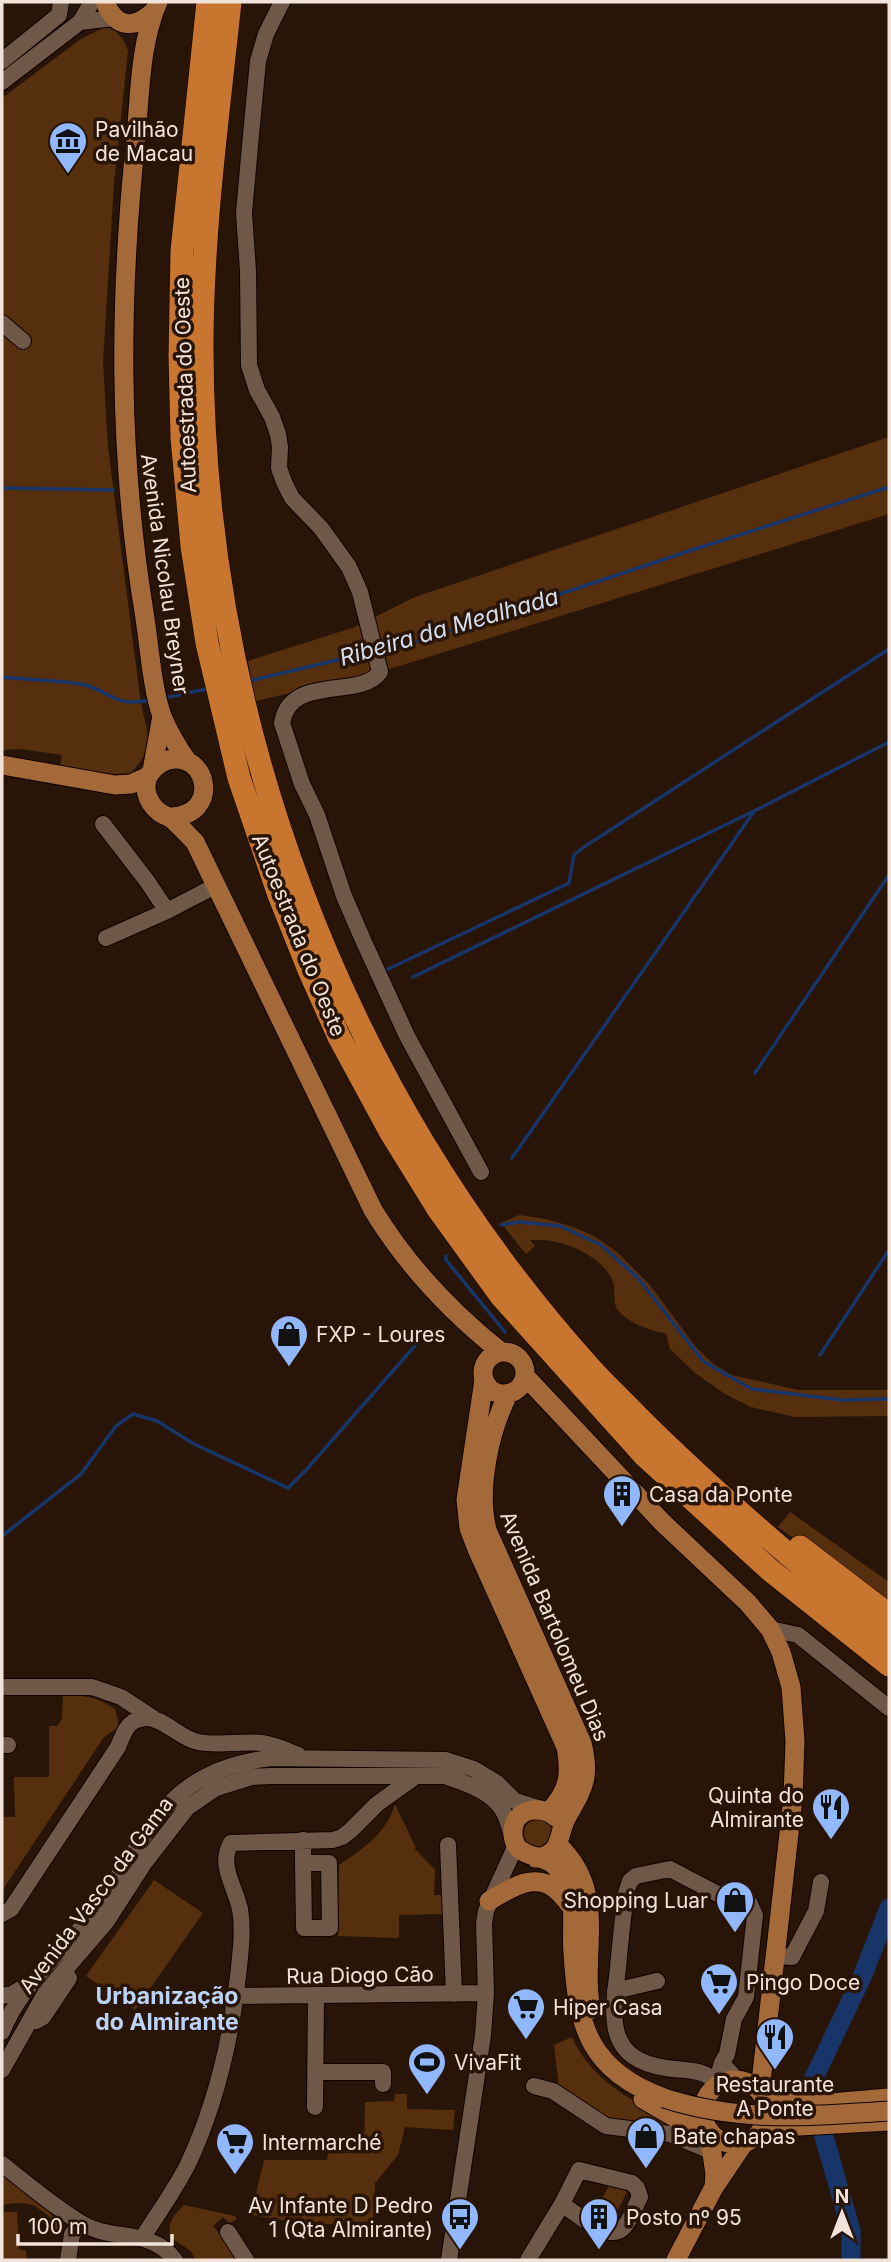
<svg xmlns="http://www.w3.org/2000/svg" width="891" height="2262" font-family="Inter,sans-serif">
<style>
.green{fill:#552f0e}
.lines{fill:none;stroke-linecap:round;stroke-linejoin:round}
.stream{stroke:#18356a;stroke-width:3.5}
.river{stroke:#18356a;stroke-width:19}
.minor-casing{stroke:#100200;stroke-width:18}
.major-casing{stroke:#100200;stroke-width:21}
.highway-casing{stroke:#100200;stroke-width:24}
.minor{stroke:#6f5847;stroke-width:16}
.major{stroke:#a46939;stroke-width:19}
.highway{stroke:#c7752f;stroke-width:23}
.major-bridge-casing{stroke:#100200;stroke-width:21;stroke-linecap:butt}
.major-bridge{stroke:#a46939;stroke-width:19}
.labels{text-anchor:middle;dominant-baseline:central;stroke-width:7;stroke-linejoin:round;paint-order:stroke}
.poi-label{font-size:21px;fill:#f1e3da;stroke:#291507;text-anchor:start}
.street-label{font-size:21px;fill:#f1e3da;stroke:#291507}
.water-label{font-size:23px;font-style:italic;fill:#d5dff0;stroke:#291507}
.neighbourhood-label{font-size:23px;font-weight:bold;fill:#bbd2f9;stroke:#291507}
</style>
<rect width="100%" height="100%" fill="#291507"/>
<!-- green -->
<path class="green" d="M 105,27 C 117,29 125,40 128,51 L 114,183 L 103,362 L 108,447 L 140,697 C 145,731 159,743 131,773 L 112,774 L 60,767 L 62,755 L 21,749 L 2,750 L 2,98 L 81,39 Z
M 889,437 L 889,514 L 380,672 L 256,701 L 248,661 L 355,627 L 415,597 Z
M 519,1215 L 546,1219 L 573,1227 L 594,1236 L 617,1252 L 650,1285 L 696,1347 L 712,1363 L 732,1375 L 798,1390 L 889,1390 L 889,1416 L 795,1417 L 751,1407 L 725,1394 L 695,1373 L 670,1349 L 666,1334 C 650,1330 627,1323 617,1309 C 612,1301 617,1287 611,1277 C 598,1253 557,1237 530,1240 L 535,1246 L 526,1254 L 501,1223 Z
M 790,1512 L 889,1582 L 889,1608 L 778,1527 Z
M 63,1695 C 86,1696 95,1696 115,1709 L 119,1724 L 116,1729 L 104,1737 L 2,1891 L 2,1817 L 15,1817 L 14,1777 L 49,1777 L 49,1726 L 57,1726 L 62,1719 Z
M 395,1804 L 416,1848 L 413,1852 L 416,1850 L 435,1870 L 434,1895 L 442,1895 L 443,1914 L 399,1915 L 399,1938 L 338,1936 L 339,1865 C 363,1849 387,1833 395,1804 Z
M524 1833a14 14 0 1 1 28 0a14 14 0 1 1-28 0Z
M 154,1880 L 203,1913 L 135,2010 L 86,1976 Z
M 572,2037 C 592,2083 637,2103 679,2125 L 677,2130 L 657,2124 L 616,2123 L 559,2088 L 554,2045 Z
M 395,2094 L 407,2094 L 407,2109 L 455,2110 L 453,2130 L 405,2127 L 398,2155 L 375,2183 L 372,2240 L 340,2224 L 305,2224 L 251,2215 L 264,2160 L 327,2160 L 328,2153 L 364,2153 L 365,2102 L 394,2101 Z
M 2,2176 C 20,2185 56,2212 63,2232 L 51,2229 L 51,2218 C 32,2202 26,2201 2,2205 Z
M 610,2183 L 627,2192 L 611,2223 L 594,2215 Z
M 184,2205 L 235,2216 L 237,2219 L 233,2222 L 228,2222 L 223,2217 L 213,2226 L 240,2260 L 195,2260 L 191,2251 L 170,2237 C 168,2221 173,2216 184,2205 Z
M 2,2212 L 17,2212 L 19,2249 L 26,2251 L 27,2260 L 2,2260 Z"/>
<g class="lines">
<!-- stream -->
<path class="stream" d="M 2,488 L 113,490
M 379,651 L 425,639 L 692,550 L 889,487
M 2,677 C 28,680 55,680 80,684 C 110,689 111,708 149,700
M 249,681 L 371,652
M 164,698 L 211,688
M 382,972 L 569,883 L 574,855 L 584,847 L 889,649
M 413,977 L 754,811 L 889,742
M 755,1073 L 889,875
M 512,1158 L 753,813
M 501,1225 L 519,1222 L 560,1226 L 601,1245 L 637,1277 L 704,1362 L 752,1389 L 842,1400 L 889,1399
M 446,1256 L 446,1260 L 505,1332
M 820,1355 L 889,1250
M 2,1536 L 81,1474 L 116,1426 L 133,1414 L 157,1421 L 194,1444 L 288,1488 L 306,1470 L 427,1332"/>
<!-- river -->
<path class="river" d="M 851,2260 L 851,2230 L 812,2095 L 811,2084 L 862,1977 L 889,1908"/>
<defs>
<path id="minor" d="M 282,2 L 266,34 L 258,61 L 251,135 L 244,213 L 248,271 L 249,365 L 257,390 L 272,417 L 278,434 L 280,447 L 279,468 L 284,482 L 292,498 L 321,528 L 349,567 L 360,592 L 380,672 C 361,700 290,673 282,723 L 302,784 L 317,815 L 344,896 L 363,940 L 407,1036 L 481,1172
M 80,22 L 114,18
M 2,61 L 59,15 L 61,2
M 2,82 L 80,22 L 92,2
M 2,323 L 23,341
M 103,824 L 147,881 L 167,911
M 106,938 L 167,911 L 217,885
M 770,1629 L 798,1635 L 889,1708
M 2,1687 L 92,1687 L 121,1697 L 153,1718
M 2,1745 L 8,1745
M 303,1840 L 303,1863 L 329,1863 L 330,1928 L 304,1928 L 303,1863
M 448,1845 L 454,1994
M 2,1914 L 11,1909 L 118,1747 C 123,1736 126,1722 140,1719 C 160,1713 178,1738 198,1742 C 218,1746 241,1741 262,1743 C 275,1745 286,1750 298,1755
M 776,1956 L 792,1957 L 816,1911 L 821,1882
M 615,1991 L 657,1981
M 2,1996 L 12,1994 L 27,1985
M 235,1996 L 486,1993
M 36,2021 L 43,2017 L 69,1978
M 2,2032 C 22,1982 62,1954 93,1913 C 149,1838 162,1770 271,1758 L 446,1760 L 474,1769 L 497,1783 L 515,1801 L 541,1809
M 722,2063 L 737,2080
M 2,2070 L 46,1992 L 107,1921 L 145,1862 L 187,1808 L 216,1788 L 251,1777 L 271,1776 L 445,1776 C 465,1783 492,1791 503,1811 C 508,1819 510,1830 513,1839
M 315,2072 L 383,2072 L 383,2084
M 534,2086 L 553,2091 L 606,2126 L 670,2134 L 711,2151
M 712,2088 L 716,2083 L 722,2063 L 727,2054 L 734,2019 L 746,1997 L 755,1915 L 750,1904 L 733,1902 L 670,1869 L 636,1876 L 630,1881 L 626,1893 C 623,1918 620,1943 618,1968 C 612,2017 605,2059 666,2068 C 684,2071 705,2068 716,2083
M 315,2107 L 316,1997
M 2,2164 C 27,2184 53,2206 81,2223 C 112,2242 150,2227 175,2260
M 228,2232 L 246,2260
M 143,2237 C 158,2213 175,2190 188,2164 C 220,2096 235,2021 241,1946 C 242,1934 242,1921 240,1909 C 235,1886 218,1865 231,1843 L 333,1840 L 342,1837 L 350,1831 L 377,1804 L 416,1776
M 68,2260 L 72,2234 L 83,2224
M 449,2260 L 483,2035 L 486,1993 L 484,1923 L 486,1911 L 516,1845
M 528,2260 L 562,2204 L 579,2170 L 632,2183 L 637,2188 L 640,2197 C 635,2206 631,2219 624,2227 C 609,2244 576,2213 562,2204"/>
<path id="major" d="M 105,2 C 116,28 133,30 154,11
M 158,2 C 140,43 140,93 136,137 C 119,299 118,451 144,612 C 149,642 152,689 162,716 C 169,733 178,748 188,762
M 2,765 L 115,785 L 131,784 L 147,777
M 152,771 L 162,716
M 170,817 C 222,816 208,750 168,760 C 161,762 155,767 151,772 C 141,784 147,802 158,811 C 162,815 168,816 172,819 C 180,826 188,835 195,842 L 373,1210 C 406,1264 452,1313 501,1352
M483 1373a21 21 0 1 1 42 0a21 21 0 1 1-42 0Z
M 525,1376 L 662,1522 L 748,1603 L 770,1629 L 781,1652 L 791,1687 L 795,1741 L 793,1798 L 760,2091
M 484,1380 L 466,1500 L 469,1528 L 477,1549 L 566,1747 C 571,1775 569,1790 549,1812
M 509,1393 C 489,1430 477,1490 487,1530 L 582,1743 C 591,1778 583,1788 567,1817 C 556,1837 564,1854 535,1858
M 557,1818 C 542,1804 514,1808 513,1831 C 512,1856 534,1854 550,1862 C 558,1867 565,1879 568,1888 C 576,1907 571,1931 573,1952 C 577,2026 589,2071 664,2098
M 558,1845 C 609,1893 580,1951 591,2010
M 489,1901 C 508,1890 532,1872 554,1888 C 560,1892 565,1899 570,1905
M703 2112a32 32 0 1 1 64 0a32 32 0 1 1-64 0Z
M 764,2098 L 807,2105 L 889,2098
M 643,2099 L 695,2129 L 708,2131
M 760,2132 L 781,2127 L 889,2121
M 709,2133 L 715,2174 L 714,2188
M 676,2260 L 713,2189 L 744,2143"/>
<path id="highway" d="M 208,2 L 182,251 L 180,356 L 182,438 L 192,546 L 207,643 L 239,778 L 279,895 L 309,970 L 339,1037 L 391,1133 L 438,1209 L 501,1296 L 645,1456 L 770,1570 L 889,1665
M 230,2 C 218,116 202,232 202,348 C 203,718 338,1084 584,1361 C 600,1380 619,1397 636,1415 C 716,1495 801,1567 889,1638
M 800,1547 L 889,1615"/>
</defs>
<!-- minor casing -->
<use href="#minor" class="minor-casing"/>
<!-- major casing -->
<use href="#major" class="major-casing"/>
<!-- highway casing -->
<use href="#highway" class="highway-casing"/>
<!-- minor -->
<use href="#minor" class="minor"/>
<!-- major -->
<use href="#major" class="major"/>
<!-- highway -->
<use href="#highway" class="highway"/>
<defs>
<path id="major-bridge" d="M 664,2098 C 741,2123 810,2116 889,2111"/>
</defs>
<!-- major-bridge casing -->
<use href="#major-bridge" class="major-bridge-casing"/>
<!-- major-bridge -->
<use href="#major-bridge" class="major-bridge"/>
</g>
<!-- icons -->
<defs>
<symbol id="museum-pin" viewBox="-11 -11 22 30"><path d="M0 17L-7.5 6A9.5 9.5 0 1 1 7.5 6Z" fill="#91b8fd" stroke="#291507"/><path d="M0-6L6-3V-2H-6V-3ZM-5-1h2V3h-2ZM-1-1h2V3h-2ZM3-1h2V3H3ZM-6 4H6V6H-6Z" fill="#111"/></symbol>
<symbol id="shop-pin" viewBox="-11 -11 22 30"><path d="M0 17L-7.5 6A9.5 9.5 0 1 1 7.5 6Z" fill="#91b8fd" stroke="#291507"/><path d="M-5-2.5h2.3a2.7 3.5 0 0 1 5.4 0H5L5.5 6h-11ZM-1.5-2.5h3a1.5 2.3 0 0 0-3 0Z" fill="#111"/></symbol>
<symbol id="building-pin" viewBox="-11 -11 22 30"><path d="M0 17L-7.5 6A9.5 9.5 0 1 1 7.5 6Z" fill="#91b8fd" stroke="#291507"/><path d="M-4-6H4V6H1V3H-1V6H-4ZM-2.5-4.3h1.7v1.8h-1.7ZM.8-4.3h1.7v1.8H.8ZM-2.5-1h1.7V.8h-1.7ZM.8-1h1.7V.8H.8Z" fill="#111"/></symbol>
<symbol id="restaurant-pin" viewBox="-11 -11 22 30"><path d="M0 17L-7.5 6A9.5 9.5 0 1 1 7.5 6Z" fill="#91b8fd" stroke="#291507"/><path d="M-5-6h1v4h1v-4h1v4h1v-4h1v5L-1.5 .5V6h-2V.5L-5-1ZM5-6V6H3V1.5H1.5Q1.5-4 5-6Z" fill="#111"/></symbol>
<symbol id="supermarket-pin" viewBox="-11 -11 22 30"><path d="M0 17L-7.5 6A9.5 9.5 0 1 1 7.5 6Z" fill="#91b8fd" stroke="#291507"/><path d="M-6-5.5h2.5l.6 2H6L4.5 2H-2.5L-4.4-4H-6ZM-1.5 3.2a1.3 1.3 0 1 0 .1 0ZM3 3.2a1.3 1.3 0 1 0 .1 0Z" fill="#111"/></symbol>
<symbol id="stadium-pin" viewBox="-11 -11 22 30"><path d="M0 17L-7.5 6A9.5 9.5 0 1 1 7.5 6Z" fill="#91b8fd" stroke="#291507"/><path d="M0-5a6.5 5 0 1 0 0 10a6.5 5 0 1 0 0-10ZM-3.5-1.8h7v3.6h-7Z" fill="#111"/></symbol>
<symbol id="bus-pin" viewBox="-11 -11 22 30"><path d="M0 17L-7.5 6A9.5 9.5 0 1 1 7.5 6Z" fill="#91b8fd" stroke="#291507"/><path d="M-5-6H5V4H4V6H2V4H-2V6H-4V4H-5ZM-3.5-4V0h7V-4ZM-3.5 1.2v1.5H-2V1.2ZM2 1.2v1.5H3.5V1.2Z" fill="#111"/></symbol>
</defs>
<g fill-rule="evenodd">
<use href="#museum-pin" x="46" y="119" width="44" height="60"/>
<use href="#shop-pin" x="267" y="1312" width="44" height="60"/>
<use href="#building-pin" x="600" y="1472" width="44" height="60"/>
<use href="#restaurant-pin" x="809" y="1785" width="44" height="60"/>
<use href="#shop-pin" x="713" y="1878" width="44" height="60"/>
<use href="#supermarket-pin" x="697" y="1960" width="44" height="60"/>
<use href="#supermarket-pin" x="504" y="1985" width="44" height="60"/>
<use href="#restaurant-pin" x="753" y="2015" width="44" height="60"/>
<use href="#stadium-pin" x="405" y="2040" width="44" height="60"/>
<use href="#shop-pin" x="624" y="2114" width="44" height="60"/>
<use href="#supermarket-pin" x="213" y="2120" width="44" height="60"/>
<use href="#bus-pin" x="438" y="2195" width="44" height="60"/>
<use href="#building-pin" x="577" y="2195" width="44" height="60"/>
</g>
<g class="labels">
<!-- poi labels -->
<g class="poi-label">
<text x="95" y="129">Pavilhão<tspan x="95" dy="24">de Macau</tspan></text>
<text x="316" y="1334">FXP - Loures</text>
<text x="649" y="1494">Casa da Ponte</text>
<text x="804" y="1795" text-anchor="end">Quinta do<tspan x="804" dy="24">Almirante</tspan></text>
<text x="708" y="1900" text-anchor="end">Shopping Luar</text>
<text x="746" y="1982">Pingo Doce</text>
<text x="553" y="2007">Hiper Casa</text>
<text x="454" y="2062">VivaFit</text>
<text x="775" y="2084" text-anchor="middle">Restaurante<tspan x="775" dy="24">A Ponte</tspan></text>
<text x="673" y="2136">Bate chapas</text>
<text x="262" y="2142">Intermarché</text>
<text x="433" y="2205" text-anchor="end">Av Infante D Pedro<tspan x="433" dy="24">1 (Qta Almirante)</tspan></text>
<text x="626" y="2217">Posto nº 95</text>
</g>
<!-- street labels -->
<g class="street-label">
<text transform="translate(185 385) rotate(-92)">Autoestrada do Oeste</text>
<text transform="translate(165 574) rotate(82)">Avenida Nicolau Breyner</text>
<text transform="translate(299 935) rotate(68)">Autoestrada do Oeste</text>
<text transform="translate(555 1626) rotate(67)">Avenida Bartolomeu Dias</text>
<text transform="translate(96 1895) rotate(-53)">Avenida Vasco da Gama</text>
<text transform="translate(360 1975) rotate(-1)">Rua Diogo Cão</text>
</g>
<!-- water labels -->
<g class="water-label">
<text transform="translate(449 627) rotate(-16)">Ribeira da Mealhada</text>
</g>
<!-- neighbourhood labels -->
<g class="neighbourhood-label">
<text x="167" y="1996">Urbanização<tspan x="167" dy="26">do Almirante</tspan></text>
</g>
</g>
<!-- border -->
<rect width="891" height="2262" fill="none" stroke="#f1e3da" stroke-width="7"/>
<!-- north arrow -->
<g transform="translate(842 2213)" stroke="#291507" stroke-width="5" paint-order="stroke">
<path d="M0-5L12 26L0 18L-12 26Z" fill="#f1e3da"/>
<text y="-10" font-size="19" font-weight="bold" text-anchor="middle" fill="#f1e3da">N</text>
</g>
<!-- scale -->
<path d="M18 2234v10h154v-10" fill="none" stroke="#f1e3da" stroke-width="3.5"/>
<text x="28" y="2234" font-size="21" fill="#f1e3da" stroke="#291507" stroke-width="5" paint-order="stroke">100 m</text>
</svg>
